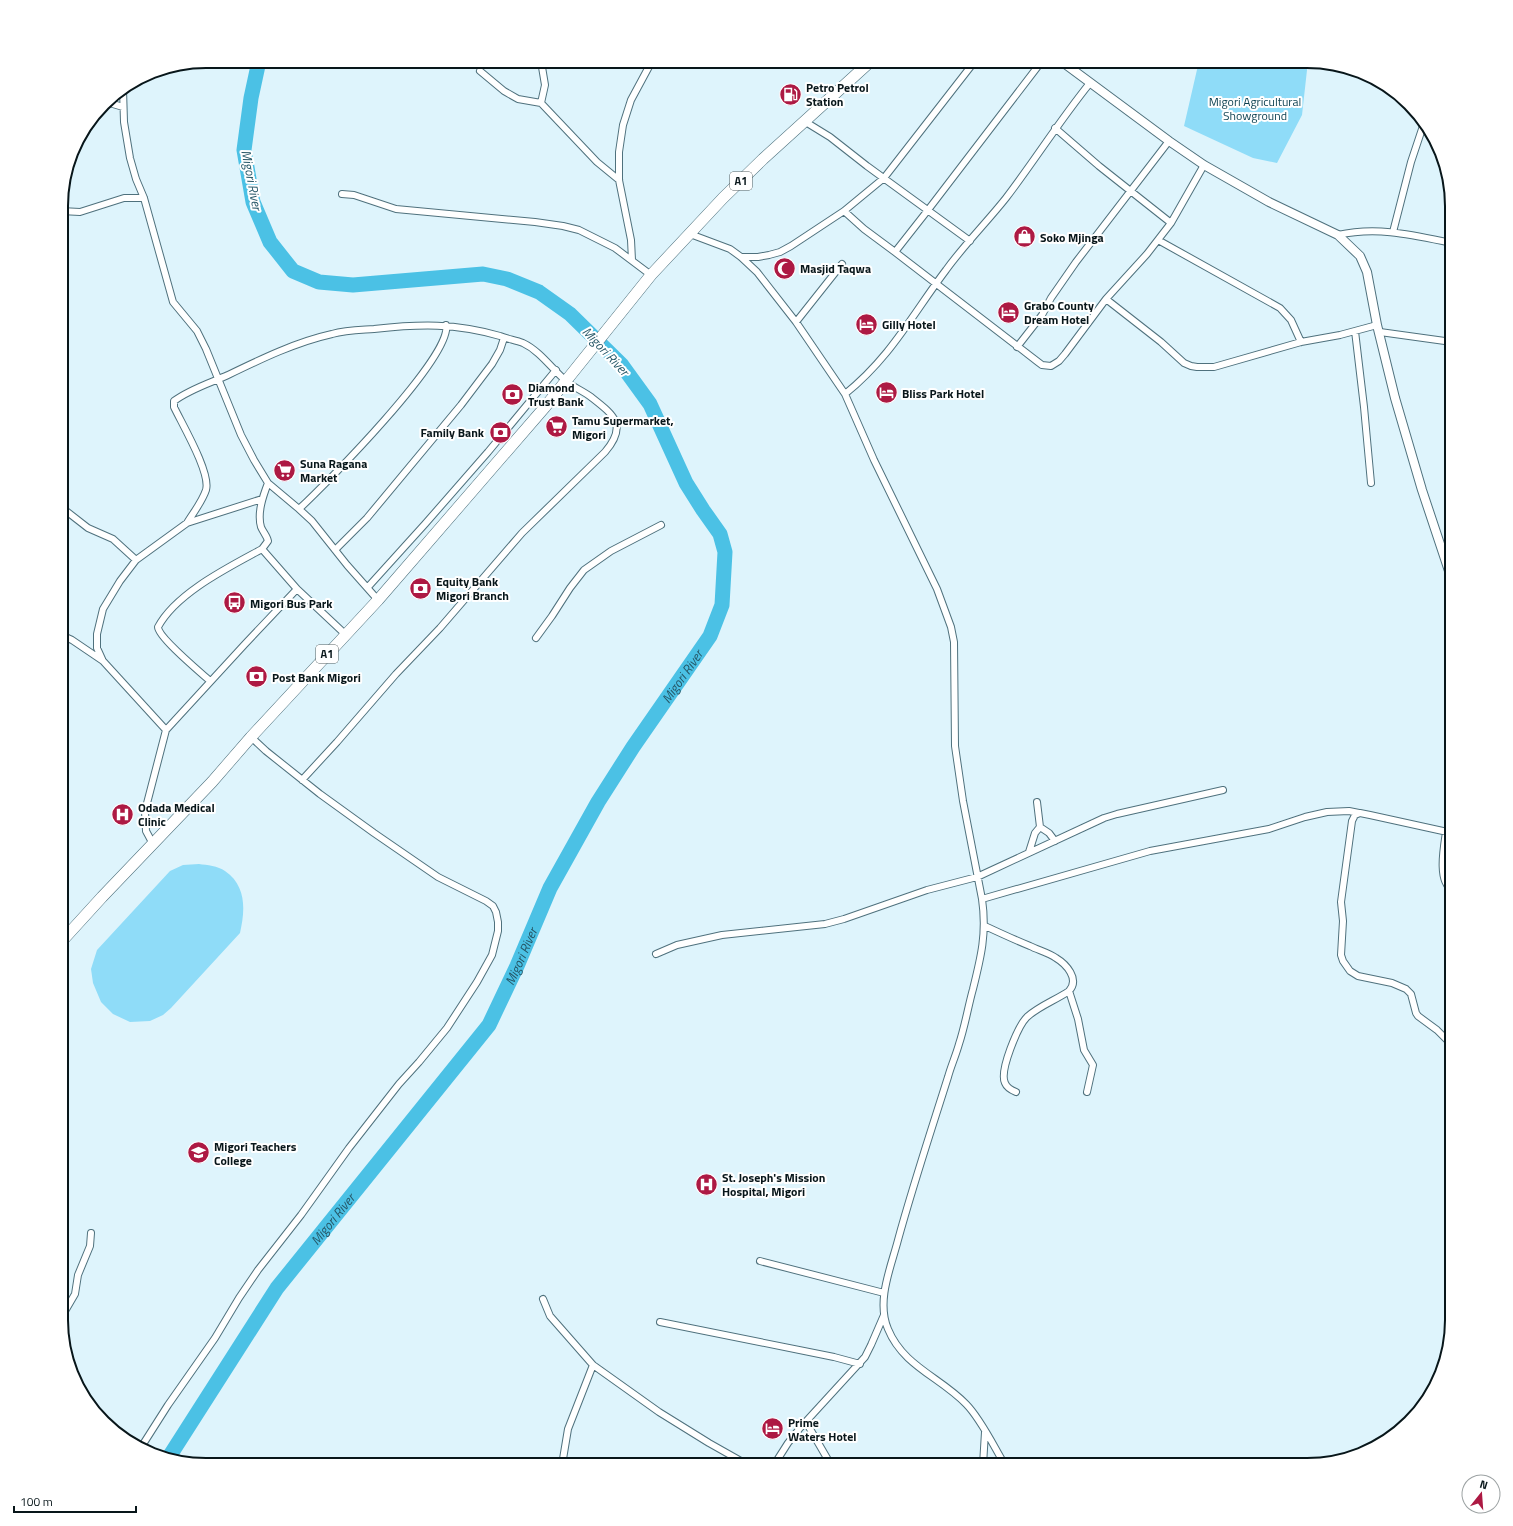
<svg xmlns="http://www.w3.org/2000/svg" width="1513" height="1526" font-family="'Titillium Web',sans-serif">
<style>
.green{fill:#8fdcf8}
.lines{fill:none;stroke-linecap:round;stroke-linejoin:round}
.river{stroke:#4bc1e5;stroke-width:15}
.minor-casing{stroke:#4f717d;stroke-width:8}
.tertiary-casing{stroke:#4f717d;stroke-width:10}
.trunk-casing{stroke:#4f717d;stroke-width:12}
.minor{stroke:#fff;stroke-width:6}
.tertiary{stroke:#fff;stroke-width:8}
.trunk{stroke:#fff;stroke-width:11}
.labels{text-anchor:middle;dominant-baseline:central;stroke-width:4;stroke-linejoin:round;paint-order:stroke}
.shield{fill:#fff;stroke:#525c5f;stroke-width:1}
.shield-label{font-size:11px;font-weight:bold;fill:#08161a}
.poi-label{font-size:12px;font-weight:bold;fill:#08161a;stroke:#fff;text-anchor:start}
.park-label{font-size:12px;fill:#0a3f4f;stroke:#fff}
.water-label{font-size:13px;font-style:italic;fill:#255666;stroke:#fff}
.rim{fill:none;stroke:#08161a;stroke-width:2}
</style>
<rect width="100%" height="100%" fill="#def4fc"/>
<!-- green -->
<path class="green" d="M 1199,61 L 1308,61 L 1302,115 L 1277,163 L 1253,158 L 1184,126 Z
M 199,864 C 207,865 218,866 225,871 C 247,886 245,911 240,933 L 171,1008 L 163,1015 L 150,1021 L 130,1022 L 113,1014 L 101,1002 L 93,983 L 91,969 L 97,950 L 170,871 L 183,865 Z"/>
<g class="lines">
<!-- river -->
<path class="river" id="s1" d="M 169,1457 L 277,1288 L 489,1025 L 517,966 L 550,888 L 598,802 L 633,747 L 710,636 L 722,605 L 725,552 L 720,534 L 703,510 L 686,483 L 650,404 L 621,364 L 570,314 L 539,292 L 507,279 L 483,274 L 353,285 L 319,282 L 293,271 L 270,242 L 253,202 L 244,150 L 251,98 L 259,61"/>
<defs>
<path id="minor" d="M 541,61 L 545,85 L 541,103 L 597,162 L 619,180
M 859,61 L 867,65
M 480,71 L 504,91 L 518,99 L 541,103
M 123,89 L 124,122 L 130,158 L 136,179 L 144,198 L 173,302 L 197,331 L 206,349 L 241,435 L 254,460 L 268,483 C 263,496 257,513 261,527 C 263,532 267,536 268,541 L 262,549 L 297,589 L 345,634
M 106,102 L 123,107
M 804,121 L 830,137 L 867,166 L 970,241
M 1055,128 L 1099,166 L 1171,223
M 342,194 L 354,195 L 396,209 L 535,222 L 563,226 L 579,230 L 615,248 L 651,275
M 61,211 L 80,212 L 124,198 L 144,198
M 844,211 L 864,229 L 895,252 L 1038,362 L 1042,365 L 1051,366 L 1059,361 L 1065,354 L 1106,299 L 1147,254 L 1171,223 L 1204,165
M 1393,232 L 1411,162 L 1424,123
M 690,234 L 730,249 L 741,257 L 757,272 L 796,322 L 845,394 L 874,460 L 937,589 L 951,627 L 954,642 L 955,746 L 963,801 L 982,899 C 987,933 981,957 973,989 C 968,1007 965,1026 959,1044 C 956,1055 951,1066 948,1077 C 931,1131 913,1185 898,1240 C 891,1267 876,1301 888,1329 C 903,1366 940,1377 966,1404 C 981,1419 994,1447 1005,1465
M 1338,235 C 1377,226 1413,235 1452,243
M 1158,240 L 1280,308 L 1291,320 L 1301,342
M 895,252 L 928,210 L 1042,61
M 741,257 L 758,257 L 769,255 L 780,252 L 791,246 L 844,211 L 884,178 L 975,61
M 632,260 L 631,240 L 619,180 L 619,152 L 623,125 L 631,100 L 652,61
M 1106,299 L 1161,342 L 1184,363 L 1191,366 L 1197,367 L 1214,367 L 1301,342 L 1340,335 L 1377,325
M 796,322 L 842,264
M 1355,331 L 1364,407 L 1371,483
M 1380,332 L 1452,342
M 1017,347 L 1042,315 L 1051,298 L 1076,262 L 1169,141
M 845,394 C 891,357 912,315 946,270 C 964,245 987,222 1006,198 C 1035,160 1060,120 1090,83
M 268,483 L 299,509 C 325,485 453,356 446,325
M 61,507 L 88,528 L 113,539 L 136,560
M 299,509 L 312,521 L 347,565 L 378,600
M 187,523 C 193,513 202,502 206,490 C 211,473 182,424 174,407 L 174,401 C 190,389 210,383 228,375 C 261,359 296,342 332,334 C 346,330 360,330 374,329 C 420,324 455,323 500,336 C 507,339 515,340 523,343 C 540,351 552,369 566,381 C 573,387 583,391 591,397 C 614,415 628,425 605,452 L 522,533 L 440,628 L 396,674 L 337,742 L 302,780
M 335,550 L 367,518 L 461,405 L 492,364 L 500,350 L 504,338
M 368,587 L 425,524 L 488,452 L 556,370
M 61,635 L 72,640 L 103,661 L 166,730 L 145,811 L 146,831 L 153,844
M 536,638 L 552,616 L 570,588 L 584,570 L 611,551 L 661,525
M 102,659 L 97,648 L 97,634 L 103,609 L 120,581 L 136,560 L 187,523 L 262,499
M 210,681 C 200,672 158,637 158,627 C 176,593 229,567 262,549
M 166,730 L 245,644 L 297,589
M 1040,827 L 1049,833 L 1055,841
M 1446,832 C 1444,846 1437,882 1452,889
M 1452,833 L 1370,815 L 1360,813 L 1355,815 L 1352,821 L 1341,902 L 1343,921 L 1341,955 L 1343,961 L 1350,971 L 1358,976 L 1392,983 L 1406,989 L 1411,994 L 1416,1013 L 1418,1016 L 1437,1030 L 1452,1045
M 1029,852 L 1035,833 L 1040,827 L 1037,802
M 982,899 L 1150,851 L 1269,829 L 1305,817 L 1327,812 L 1349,811 L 1359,813
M 985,926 C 1000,933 1015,940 1030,946 C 1038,950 1049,953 1056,958 C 1066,964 1080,979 1069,991 C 1056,1000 1039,1006 1027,1017 C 1018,1026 999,1071 1005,1083 C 1007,1088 1011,1090 1016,1092
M 656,954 L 677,945 L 722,935 L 825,924 L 844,919 L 927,890 L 977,877 L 1104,818 L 1117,814 L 1223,790
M 1069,991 L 1078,1019 L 1084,1050 L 1093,1065 L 1087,1092
M 760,1261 L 884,1293
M 543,1299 L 550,1316 L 593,1365 L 659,1412 L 709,1443 L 748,1465
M 61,1318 L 75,1294 L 78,1275 L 90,1246 L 91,1233
M 660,1322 L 834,1357 L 860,1364
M 806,1422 L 831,1465
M 140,1449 L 168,1405 L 215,1338 L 239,1298 L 258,1270 L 301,1215 L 349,1148 L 399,1084 L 419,1062 L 447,1028 L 477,982 L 492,955 L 498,931 L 498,922 L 496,912 L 493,906 L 486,901 L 438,877 L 374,833 L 320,794 L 266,751 L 251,737
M 562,1465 L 568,1429 L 593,1365
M 774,1465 L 788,1443 L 800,1428 L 865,1357 L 871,1345 L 884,1315
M 983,1465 L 985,1432"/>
<path id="tertiary" d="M 1061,61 L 1169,141 L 1204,165 L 1269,202 L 1338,235 L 1360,256 L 1367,272 L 1377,325 L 1395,398 L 1422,490 L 1452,580"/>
<path id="trunk" d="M 61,942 L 102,897 L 212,782 L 251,737 L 378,600 L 545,407 L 651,275 L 723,198 L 763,159 L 871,61"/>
</defs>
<!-- minor casing -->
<use href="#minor" class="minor-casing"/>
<!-- tertiary casing -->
<use href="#tertiary" class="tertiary-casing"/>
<!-- trunk casing -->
<use href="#trunk" class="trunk-casing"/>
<!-- minor -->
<use href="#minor" class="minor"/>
<!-- tertiary -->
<use href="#tertiary" class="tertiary"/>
<!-- trunk -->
<use href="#trunk" class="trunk"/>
</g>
<!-- icons -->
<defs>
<symbol id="fuel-disc" viewBox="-11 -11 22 22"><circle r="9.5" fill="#ad1943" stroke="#fff"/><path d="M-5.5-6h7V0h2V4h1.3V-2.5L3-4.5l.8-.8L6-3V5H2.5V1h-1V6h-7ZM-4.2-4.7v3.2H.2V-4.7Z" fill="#fff"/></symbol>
<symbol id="shop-disc" viewBox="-11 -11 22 22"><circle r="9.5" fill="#ad1943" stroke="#fff"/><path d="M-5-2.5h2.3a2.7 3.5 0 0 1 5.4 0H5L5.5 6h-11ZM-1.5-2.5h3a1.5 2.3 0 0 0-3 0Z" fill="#fff"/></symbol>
<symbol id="mosque-disc" viewBox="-11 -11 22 22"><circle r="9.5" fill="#ad1943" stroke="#fff"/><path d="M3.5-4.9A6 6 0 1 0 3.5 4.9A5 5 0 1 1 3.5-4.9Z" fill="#fff"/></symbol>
<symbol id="hotel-disc" viewBox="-11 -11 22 22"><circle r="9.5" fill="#ad1943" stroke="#fff"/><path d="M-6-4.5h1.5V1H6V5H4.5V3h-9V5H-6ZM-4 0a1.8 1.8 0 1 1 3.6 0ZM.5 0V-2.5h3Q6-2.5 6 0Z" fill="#fff"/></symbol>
<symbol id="bank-disc" viewBox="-11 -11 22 22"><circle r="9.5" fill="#ad1943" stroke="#fff"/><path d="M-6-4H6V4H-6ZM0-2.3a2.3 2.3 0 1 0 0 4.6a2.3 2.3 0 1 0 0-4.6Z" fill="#fff"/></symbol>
<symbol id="supermarket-disc" viewBox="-11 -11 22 22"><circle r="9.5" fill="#ad1943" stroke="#fff"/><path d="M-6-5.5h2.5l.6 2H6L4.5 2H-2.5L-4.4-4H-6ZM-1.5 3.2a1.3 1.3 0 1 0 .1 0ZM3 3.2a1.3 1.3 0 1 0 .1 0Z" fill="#fff"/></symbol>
<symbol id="bus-disc" viewBox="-11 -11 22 22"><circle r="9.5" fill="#ad1943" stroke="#fff"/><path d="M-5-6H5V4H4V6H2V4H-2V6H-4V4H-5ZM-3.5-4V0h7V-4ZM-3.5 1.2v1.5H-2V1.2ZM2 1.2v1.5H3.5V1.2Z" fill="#fff"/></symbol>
<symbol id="hospital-disc" viewBox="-11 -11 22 22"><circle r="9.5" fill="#ad1943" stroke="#fff"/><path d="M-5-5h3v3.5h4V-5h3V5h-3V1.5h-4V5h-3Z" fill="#fff"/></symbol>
<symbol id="university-disc" viewBox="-11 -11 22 22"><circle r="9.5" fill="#ad1943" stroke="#fff"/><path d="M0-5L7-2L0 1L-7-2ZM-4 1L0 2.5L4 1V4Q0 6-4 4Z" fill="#fff"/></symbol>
</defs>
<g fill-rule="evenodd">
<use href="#fuel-disc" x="778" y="82" width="25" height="25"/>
<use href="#shop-disc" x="1012" y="224" width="25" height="25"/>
<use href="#mosque-disc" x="772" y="256" width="25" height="25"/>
<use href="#hotel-disc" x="996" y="300" width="25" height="25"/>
<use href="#hotel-disc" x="854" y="312" width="25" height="25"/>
<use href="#hotel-disc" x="874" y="380" width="25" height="25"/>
<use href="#bank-disc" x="500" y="382" width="25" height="25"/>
<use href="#supermarket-disc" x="544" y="414" width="25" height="25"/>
<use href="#bank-disc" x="488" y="420" width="25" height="25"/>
<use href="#supermarket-disc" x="272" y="458" width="25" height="25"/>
<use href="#bank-disc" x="408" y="576" width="25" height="25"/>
<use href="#bus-disc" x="222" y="590" width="25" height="25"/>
<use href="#bank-disc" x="244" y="664" width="25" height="25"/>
<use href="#hospital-disc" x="110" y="802" width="25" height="25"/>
<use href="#university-disc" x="186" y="1140" width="25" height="25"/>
<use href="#hospital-disc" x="694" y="1172" width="25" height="25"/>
<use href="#hotel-disc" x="760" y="1416" width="25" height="25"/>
</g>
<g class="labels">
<!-- shield labels -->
<g class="shield">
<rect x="730" y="172" width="22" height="18" rx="3"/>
<rect x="316" y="645" width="22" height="18" rx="3"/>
</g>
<g class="shield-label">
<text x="741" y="181">A1</text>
<text x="327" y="654">A1</text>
</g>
<!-- poi labels -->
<g class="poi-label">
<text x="806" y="87">Petro Petrol<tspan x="806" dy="14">Station</tspan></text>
<text x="1040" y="237">Soko Mjinga</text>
<text x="800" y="268">Masjid Taqwa</text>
<text x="1024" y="305">Grabo County<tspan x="1024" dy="14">Dream Hotel</tspan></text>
<text x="882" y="324">Gilly Hotel</text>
<text x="528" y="387">Diamond<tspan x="528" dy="14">Trust Bank</tspan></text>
<text x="902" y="393">Bliss Park Hotel</text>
<text x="572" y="420">Tamu Supermarket,<tspan x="572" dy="14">Migori</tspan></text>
<text x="484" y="432" text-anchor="end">Family Bank</text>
<text x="300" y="463">Suna Ragana<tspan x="300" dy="14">Market</tspan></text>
<text x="436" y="581">Equity Bank<tspan x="436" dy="14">Migori Branch</tspan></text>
<text x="250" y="603">Migori Bus Park</text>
<text x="272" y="677">Post Bank Migori</text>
<text x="138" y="807">Odada Medical<tspan x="138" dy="14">Clinic</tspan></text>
<text x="214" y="1146">Migori Teachers<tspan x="214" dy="14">College</tspan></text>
<text x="722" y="1177">St. Joseph's Mission<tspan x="722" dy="14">Hospital, Migori</tspan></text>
<text x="788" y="1422">Prime<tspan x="788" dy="14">Waters Hotel</tspan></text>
</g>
<!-- park labels -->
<g class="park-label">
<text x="1255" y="101">Migori Agricultural<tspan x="1255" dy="14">Showground</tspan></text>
</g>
<!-- water labels -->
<g class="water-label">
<text transform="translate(252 180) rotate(79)">Migori River</text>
<text transform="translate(606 351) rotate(47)">Migori River</text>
<text stroke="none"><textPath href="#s1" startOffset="938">Migori River</textPath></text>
<text stroke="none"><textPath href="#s1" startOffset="614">Migori River</textPath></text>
<text stroke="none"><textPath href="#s1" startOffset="289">Migori River</textPath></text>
</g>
</g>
<!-- crop -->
<path d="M0 0H1513V1526H0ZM206 68H1307A138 138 0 0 1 1445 206V1320A138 138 0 0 1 1307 1458H206A138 138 0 0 1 68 1320V206A138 138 0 0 1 206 68Z" fill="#fff" fill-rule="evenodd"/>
<path class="rim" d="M206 68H1307A138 138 0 0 1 1445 206V1320A138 138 0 0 1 1307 1458H206A138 138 0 0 1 68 1320V206A138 138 0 0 1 206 68Z"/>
<!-- north arrow -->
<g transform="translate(1481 1494) rotate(17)"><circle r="19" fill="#ffffff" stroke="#9ca2a3"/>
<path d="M0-3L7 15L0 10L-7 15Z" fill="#ad1943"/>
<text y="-6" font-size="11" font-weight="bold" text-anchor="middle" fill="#08161a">N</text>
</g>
<!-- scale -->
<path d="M14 1506v6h122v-6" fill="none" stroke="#08161a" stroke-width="2"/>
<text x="20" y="1506" font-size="12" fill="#08161a" stroke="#ffffff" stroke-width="3" paint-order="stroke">100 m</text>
</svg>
